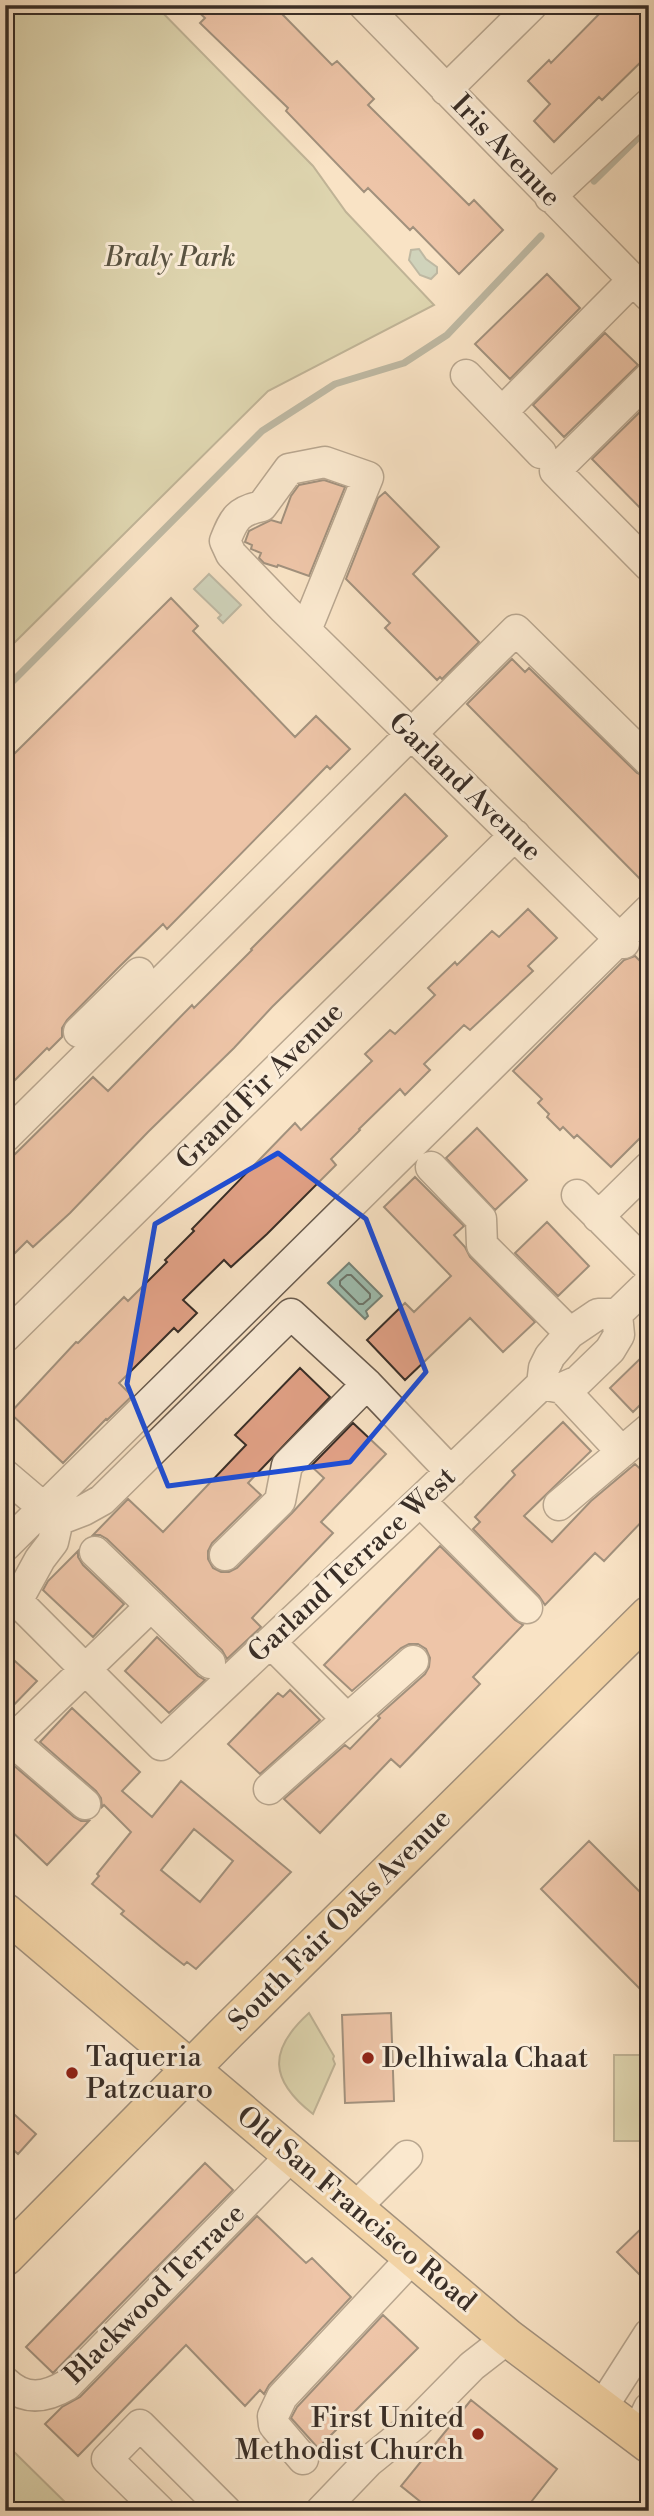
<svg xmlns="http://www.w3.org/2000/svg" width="654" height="2516" font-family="'Libre Bodoni',serif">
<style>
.green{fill:#bcc496;stroke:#7a795e;stroke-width:2}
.water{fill:#9ebeb0;stroke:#768479;stroke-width:2}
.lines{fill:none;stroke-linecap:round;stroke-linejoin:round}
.shore{stroke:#6c766c;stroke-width:2}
.stream{stroke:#768479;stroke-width:7}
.building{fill:#e1a186;stroke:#392e27;stroke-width:2;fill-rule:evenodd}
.minor-casing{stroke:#695b4e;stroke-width:33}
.major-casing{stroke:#392e27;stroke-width:40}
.minor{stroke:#fbedd9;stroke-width:30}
.major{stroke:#ecc282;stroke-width:37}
.marked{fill:none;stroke:#1d4ed8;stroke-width:5;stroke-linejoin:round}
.poi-dot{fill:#8f2418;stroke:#fbedd9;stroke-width:2.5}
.labels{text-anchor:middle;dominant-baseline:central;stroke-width:6;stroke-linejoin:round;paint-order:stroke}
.street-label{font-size:28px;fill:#392e27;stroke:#fbedd9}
.park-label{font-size:28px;font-style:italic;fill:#5a5443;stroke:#fbedd9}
.poi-label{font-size:28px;fill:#392e27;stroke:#fbedd9;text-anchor:start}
</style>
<rect width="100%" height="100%" fill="#f9e3c5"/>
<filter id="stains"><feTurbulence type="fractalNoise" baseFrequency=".00286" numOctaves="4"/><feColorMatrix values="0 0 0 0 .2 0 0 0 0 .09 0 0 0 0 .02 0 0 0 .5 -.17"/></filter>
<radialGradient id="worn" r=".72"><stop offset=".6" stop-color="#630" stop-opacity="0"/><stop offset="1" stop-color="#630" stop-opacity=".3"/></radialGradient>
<!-- green -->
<path class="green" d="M 5,5 L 155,5 L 313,166 L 346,212 L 434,305 L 268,391 L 5,652 Z
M 309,2013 L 334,2056 L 333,2059 L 335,2064 L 313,2114 C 269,2080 268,2050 309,2013 Z
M 614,2055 L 649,2055 L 649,2141 L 614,2141 Z
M 5,2443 L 74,2511 L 5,2511 Z"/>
<!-- water -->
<path class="water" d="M 419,249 L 426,259 L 437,267 L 437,273 L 431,279 L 420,275 L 409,260 L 411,250 Z
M 209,574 L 241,605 L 223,623 L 218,618 L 221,615 L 194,589 Z
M 349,1263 L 382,1296 L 366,1311 L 368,1316 L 365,1319 L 328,1283 Z"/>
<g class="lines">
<!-- shore -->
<path class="shore" d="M 347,1275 L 351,1275 L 370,1294 L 370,1298 L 363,1304 L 359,1304 L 340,1285 L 340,1281 Z"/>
<!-- stream -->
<path class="stream" d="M 594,181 L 649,127
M 5,689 L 262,431 L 335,384 L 404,363 L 447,335 L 541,236"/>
</g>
<!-- building -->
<path class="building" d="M 191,5 L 292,5 L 282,14 L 332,65 L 337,61 L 374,99 L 368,105 L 469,205 L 474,200 L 503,230 L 459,274 L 413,227 L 410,230 L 368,188 L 364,192 L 286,111 L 288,108 L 200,23 L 205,18 Z
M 608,5 L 649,5 L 649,54 L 602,100 L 599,97 L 554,142 L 534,121 L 550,104 L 528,81 L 549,60 L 551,63 Z
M 547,274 L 580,308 L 510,379 L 475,344 Z
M 605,333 L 638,365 L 564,437 L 533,405 Z
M 649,403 L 649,517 L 592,459 Z
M 324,480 L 345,487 L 309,576 L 278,565 L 277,567 L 264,563 L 259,558 L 261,553 L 251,549 L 252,545 L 245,542 L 249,531 L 271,520 L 281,523 L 291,496 L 299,485 Z
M 385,492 L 439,547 L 413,574 L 479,642 L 442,679 L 440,677 L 437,680 L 385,628 L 390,623 L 346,579 L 378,498 Z
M 171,598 L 198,626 L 193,631 L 295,737 L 316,716 L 350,749 L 330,769 L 327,766 L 167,929 L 163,924 L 117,969 L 67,1020 L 62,1028 L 62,1037 L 49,1050 L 47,1048 L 5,1090 L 5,763 Z
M 512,659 L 525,672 L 529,668 L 637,773 L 649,778 L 649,888 L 467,704 Z
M 405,794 L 447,836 L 272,1007 L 234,1048 L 148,1132 L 70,1213 L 33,1247 L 27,1241 L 5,1263 L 5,1164 L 93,1077 L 108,1091 L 192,1005 L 194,1008 L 252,950 L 251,949 Z
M 528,909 L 557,938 L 528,966 L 533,971 L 470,1030 L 464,1025 L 424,1064 L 430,1070 L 405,1095 L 400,1089 L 359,1129 L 360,1130 L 331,1159 L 336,1165 L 267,1234 L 231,1267 L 224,1260 L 183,1300 L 197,1313 L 178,1332 L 174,1328 L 119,1383 L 132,1396 L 107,1420 L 106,1419 L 63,1463 L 10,1413 L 76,1342 L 78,1343 L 124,1297 L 128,1301 L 167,1262 L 165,1260 L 194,1231 L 192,1229 L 295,1123 L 301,1130 L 372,1061 L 365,1054 L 390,1030 L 395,1034 L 435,995 L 428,988 L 455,962 L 457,965 L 492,931 L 499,937 Z
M 635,956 L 649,970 L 649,1129 L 611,1167 L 577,1135 L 574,1138 L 563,1127 L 560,1130 L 547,1117 L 549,1114 L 538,1103 L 542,1099 L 513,1071 L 624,960 Z
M 477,1128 L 527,1180 L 495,1210 L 446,1158 Z
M 415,1177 L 464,1226 L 454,1235 L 465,1247 L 470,1257 L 535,1322 L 503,1352 L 470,1318 L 405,1380 L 367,1340 L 405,1303 L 414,1312 L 451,1276 L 384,1207 Z
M 547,1222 L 589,1266 L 558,1296 L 515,1253 Z
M 649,1350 L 649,1396 L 633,1412 L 610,1388 Z
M 300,1368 L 330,1397 L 248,1483 L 261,1495 L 212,1543 L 208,1551 L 208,1559 L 213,1568 L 221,1572 L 229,1572 L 237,1568 L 292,1513 L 324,1478 L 311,1466 L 353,1423 L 386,1454 L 321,1522 L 333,1533 L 252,1618 L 261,1627 L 227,1659 L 222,1650 L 107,1539 L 100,1535 L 93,1535 L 128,1499 L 163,1532 L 246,1445 L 235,1435 Z
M 563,1422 L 591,1451 L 524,1516 L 552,1542 L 591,1501 L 635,1464 L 649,1477 L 649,1514 L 604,1561 L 595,1553 L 545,1605 L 539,1596 L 473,1529 L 480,1522 L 475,1517 L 515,1475 L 512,1471 Z
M 440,1546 L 515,1620 L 523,1625 L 473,1677 L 480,1684 L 400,1767 L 391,1759 L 320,1833 L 284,1799 L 345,1745 L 350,1749 L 380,1718 L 378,1716 L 425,1674 L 429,1667 L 430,1658 L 426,1649 L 418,1644 L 409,1644 L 401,1648 L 352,1691 L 324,1665 Z
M 78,1551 L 78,1557 L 83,1565 L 124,1604 L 93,1637 L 43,1590 L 48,1581 Z
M 157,1637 L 198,1676 L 205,1680 L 169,1713 L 125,1671 Z
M 5,1652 L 37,1681 L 5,1714 Z
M 290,1690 L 320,1720 L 260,1774 L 228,1744 L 278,1693 L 283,1697 Z
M 72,1708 L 140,1772 L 122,1791 L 152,1817 L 181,1781 L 291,1872 L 196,1969 L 187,1962 L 184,1965 L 161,1947 L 121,1914 L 124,1911 L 92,1884 L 99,1876 L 97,1874 L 131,1832 L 104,1805 L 102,1807 L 101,1798 L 96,1791 L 40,1742 ZM 194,1829 L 233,1861 L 200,1902 L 161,1870 Z
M 5,1758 L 74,1817 L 81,1821 L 89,1821 L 47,1865 L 5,1825 Z
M 589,1841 L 649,1901 L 649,1998 L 541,1889 Z
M 391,2013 L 394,2101 L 345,2103 L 342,2015 Z
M 5,2106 L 36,2134 L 18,2154 L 5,2142 Z
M 205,2163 L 233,2190 L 53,2373 L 26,2347 Z
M 257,2216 L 306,2263 L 312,2258 L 351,2297 L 269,2385 L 264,2394 L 260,2390 L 245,2406 L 186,2345 L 78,2456 L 45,2424 L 62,2407 L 80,2397 Z
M 649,2221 L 649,2284 L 617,2252 Z
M 383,2315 L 418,2348 L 318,2448 L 291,2418 L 297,2407 Z
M 471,2400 L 557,2469 L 524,2511 L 432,2511 L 401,2486 Z"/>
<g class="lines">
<defs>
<path id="minor" d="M 364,5 L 649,296
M 446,90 L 532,5
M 550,197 L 649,104
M 466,375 L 541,453
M 649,378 L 555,471 L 649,566
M 502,412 L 633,280
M 306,630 L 368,477 L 325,462 L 289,469 L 262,506 C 238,511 234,518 225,541 L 231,554 L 284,609 L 624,943
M 79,1032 L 139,973
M 5,1137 L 516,630 L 649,761
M 431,1167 L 481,1219 L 482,1245 L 570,1333
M 577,1195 L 649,1267
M 598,1217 L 649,1167
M 5,1337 L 515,835
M 542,1384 L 562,1388 L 578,1381 L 610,1350 L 619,1335 L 617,1314
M 562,1388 L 622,1452
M 451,1472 L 367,1384 L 291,1314 L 102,1500 L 84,1510 L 58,1520 L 53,1542 L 40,1559 L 17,1601 L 161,1745 L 420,1501 L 542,1384 L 544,1368 L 550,1356 L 570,1333 L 598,1314 L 617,1314 L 649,1283
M 5,1475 L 58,1520
M 420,1501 L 527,1608
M 559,1505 L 649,1429
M 5,1546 L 649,910
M 95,1552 L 210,1663
M 225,1555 L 280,1501 L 287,1465 L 367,1384
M 270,1642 L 347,1719
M 5,1735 L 85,1804
M 11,1741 L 151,1606
M 269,1789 L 413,1661
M 355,2208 L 407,2156
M 5,2382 C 25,2401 45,2398 67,2385 L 292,2155
M 601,2409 L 649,2334
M 636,2435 L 649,2408
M 303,2459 L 274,2425 L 273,2416 L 282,2397 L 413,2257
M 160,2511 L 107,2459 L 140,2425 L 226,2511
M 321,2511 L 368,2462 L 415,2424 L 472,2366 L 508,2338"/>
<path id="major" d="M 5,1912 L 508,2338 L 649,2444
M 5,2257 L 228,2031 L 649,1615"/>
</defs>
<!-- minor casing -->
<use href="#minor" class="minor-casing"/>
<!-- major casing -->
<use href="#major" class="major-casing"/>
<!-- minor -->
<use href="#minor" class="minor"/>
<!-- major -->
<use href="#major" class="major"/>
</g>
<!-- marked area -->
<path d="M0 0H654V2516H0ZM 278,1153 L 366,1219 L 426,1372 L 350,1462 L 168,1486 L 127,1384 L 155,1224 Z" fill="#f9e3c5" fill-opacity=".55" fill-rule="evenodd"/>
<path class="marked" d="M 278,1153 L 366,1219 L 426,1372 L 350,1462 L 168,1486 L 127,1384 L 155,1224 Z"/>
<!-- markers -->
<g class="poi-dot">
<circle cx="368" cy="2058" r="7"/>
<circle cx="72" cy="2073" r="7"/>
<circle cx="478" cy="2434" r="7"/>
</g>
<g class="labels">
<!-- street labels -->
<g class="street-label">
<text transform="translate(506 151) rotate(46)">Iris Avenue</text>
<text transform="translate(465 787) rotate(44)">Garland Avenue</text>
<text transform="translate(260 1086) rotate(-45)">Grand Fir Avenue</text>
<text transform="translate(352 1565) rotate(-43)">Garland Terrace West</text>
<text transform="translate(340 1920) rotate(-45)">South Fair Oaks Avenue</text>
<text transform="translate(356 2209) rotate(40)">Old San Francisco Road</text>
<text transform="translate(155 2294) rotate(-45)">Blackwood Terrace</text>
</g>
<!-- park labels -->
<g class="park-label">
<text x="170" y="257">Braly Park</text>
</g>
<!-- poi labels -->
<g class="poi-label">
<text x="86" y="2057">Taqueria<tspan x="86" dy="32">Patzcuaro</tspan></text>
<text x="382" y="2058">Delhiwala Chaat</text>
<text x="464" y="2418" text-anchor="end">First United<tspan x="464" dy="32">Methodist Church</tspan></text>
</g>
</g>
<!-- margin -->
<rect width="654" height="2516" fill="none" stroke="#f9e3c5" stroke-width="28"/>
<rect x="7" y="7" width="640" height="2502" fill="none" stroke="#392e27" stroke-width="3.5"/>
<rect x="14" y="14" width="626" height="2488" fill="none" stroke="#392e27" stroke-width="2"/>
<rect width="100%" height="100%" filter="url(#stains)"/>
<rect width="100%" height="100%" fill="url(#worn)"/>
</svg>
